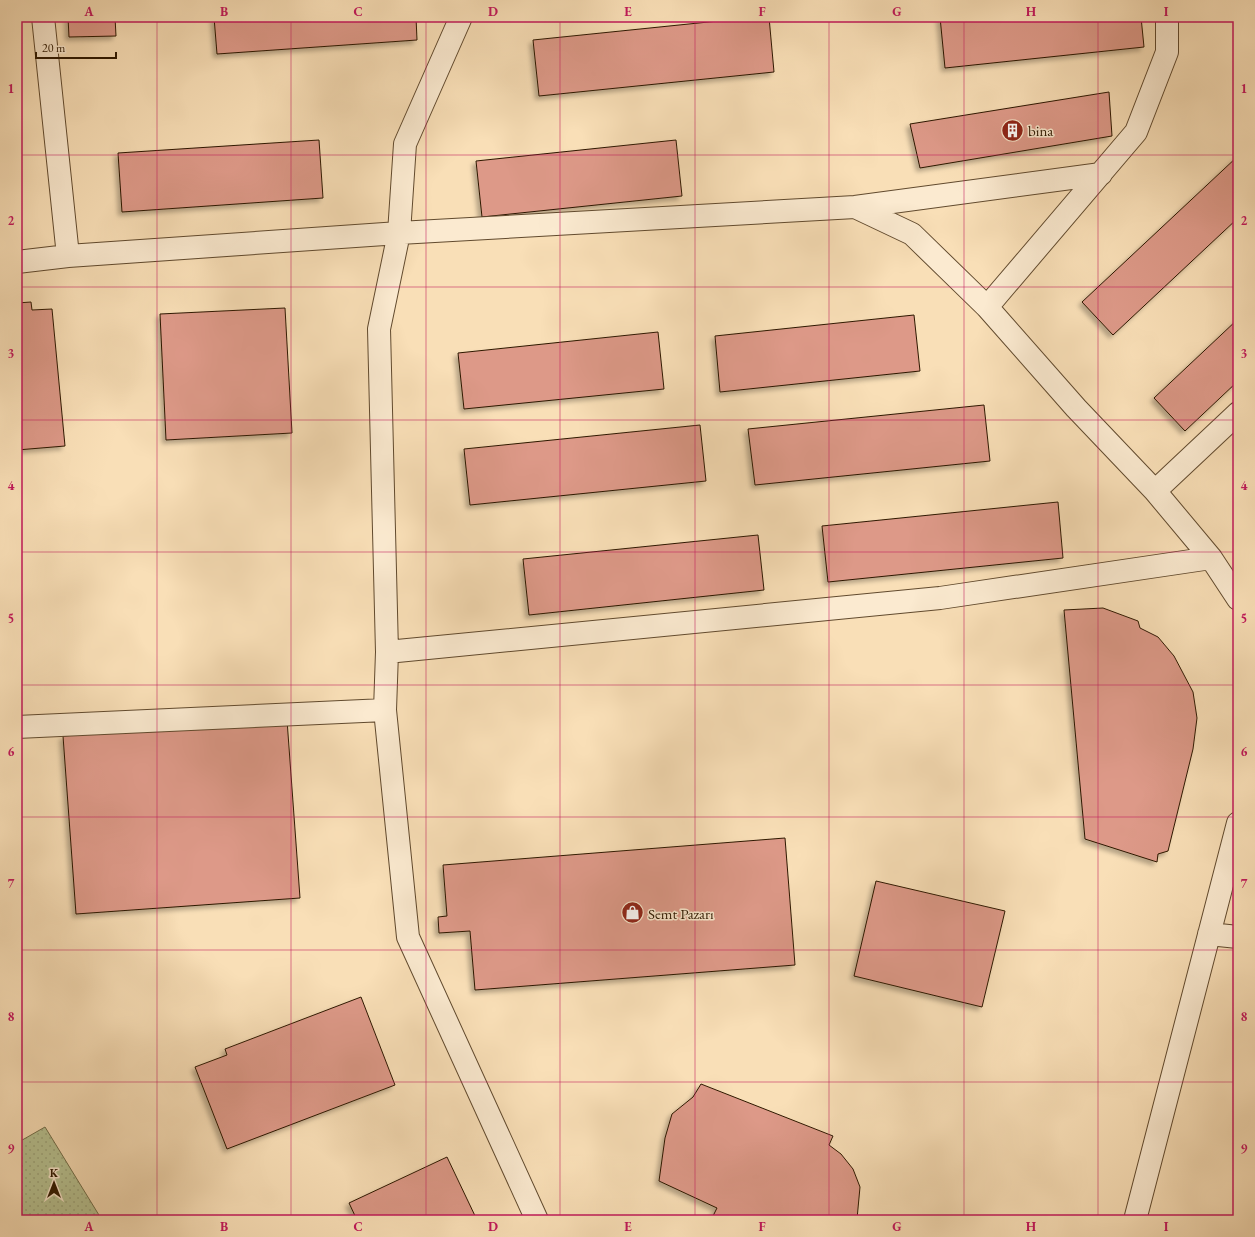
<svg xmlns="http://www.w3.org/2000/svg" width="1255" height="1237" font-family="'EB Garamond',serif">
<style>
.park{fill:url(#park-dots);stroke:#726e4a}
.building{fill:#d98;stroke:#2e1800;filter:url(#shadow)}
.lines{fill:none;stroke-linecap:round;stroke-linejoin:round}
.street-casing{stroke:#614a2e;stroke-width:24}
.street{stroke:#fbead0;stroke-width:22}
.grid{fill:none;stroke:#c2185b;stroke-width:1;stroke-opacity:0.55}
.labels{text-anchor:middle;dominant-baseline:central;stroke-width:3;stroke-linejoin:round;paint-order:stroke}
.poi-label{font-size:15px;fill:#2e1800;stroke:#fbead0;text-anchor:start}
.neatline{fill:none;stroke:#c2185b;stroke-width:1.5}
.grid-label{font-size:13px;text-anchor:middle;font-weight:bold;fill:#c2185b}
</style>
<defs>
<pattern id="park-dots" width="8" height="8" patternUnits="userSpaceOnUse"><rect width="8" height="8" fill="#b7c393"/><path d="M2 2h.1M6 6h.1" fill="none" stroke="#9ea77d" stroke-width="1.8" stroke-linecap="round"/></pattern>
<filter id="shadow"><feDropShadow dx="-3.5" dy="3.5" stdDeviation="2" flood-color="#0004"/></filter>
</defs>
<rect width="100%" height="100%" fill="#f9dfb7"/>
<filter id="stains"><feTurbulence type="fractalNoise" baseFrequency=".005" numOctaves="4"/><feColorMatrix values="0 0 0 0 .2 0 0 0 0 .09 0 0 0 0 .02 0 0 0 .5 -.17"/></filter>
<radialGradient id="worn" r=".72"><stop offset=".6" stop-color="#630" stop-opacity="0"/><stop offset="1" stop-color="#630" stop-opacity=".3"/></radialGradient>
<!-- park -->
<path class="park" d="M 45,1127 L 102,1220 L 17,1220 L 17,1143 Z"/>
<!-- building -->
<path class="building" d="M 68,17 L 115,17 L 116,36 L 69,37 Z
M 214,17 L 416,17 L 417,40 L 217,54 Z
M 757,17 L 769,17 L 774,72 L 539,96 L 533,40 Z
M 940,17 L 1141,17 L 1144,47 L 945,68 Z
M 1109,92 L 1112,136 L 920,168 L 910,124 Z
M 319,140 L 323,198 L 122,212 L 118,153 Z
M 676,140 L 682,196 L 482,217 L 476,161 Z
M 1238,156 L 1238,218 L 1113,335 L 1082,302 Z
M 31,302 L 32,310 L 52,309 L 65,446 L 17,450 L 17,303 Z
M 285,308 L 292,433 L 166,440 L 160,314 Z
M 914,315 L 920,371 L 720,392 L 715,336 Z
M 1238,319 L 1238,381 L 1185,431 L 1154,398 Z
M 658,332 L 664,389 L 464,409 L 458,353 Z
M 984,405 L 990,461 L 755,485 L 748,429 Z
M 700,425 L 706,481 L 470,505 L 464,449 Z
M 1058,502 L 1063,558 L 828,582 L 822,526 Z
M 758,535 L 764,590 L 529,615 L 523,559 Z
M 1103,608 L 1138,621 L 1140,628 L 1158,637 L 1174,656 L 1193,692 L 1197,718 L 1193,749 L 1168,851 L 1158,854 L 1157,862 L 1085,839 L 1064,610 Z
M 287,720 L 300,898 L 76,914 L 63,736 Z
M 785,838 L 795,965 L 475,990 L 470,931 L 439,933 L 438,917 L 447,916 L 443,865 Z
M 876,881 L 1005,911 L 982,1007 L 854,976 Z
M 361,997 L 395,1085 L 227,1149 L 195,1067 L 227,1055 L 225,1049 Z
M 701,1084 L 833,1136 L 829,1145 L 841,1154 L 853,1169 L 860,1187 L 857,1219 L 859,1220 L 711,1220 L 717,1208 L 659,1181 L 665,1138 L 672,1114 L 693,1097 Z
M 447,1157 L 477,1220 L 357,1220 L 349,1203 Z"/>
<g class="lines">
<defs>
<path id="street" d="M 43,17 L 68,256
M 461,17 L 405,144 L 399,233 L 379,329 L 387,652 L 385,710 L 408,937 L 537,1220
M 855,207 L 912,234 L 987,307 L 1076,408 L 1155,491 L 1211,558 L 1238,599
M 17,262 L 68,256 L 399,233 L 855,207 L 1101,174
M 987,307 L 1136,132 L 1167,52 L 1167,17
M 1155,491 L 1238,413
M 387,652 L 940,598 L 1211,558
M 17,727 L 385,710
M 1209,934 L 1238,937
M 1135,1220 L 1238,823"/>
</defs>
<!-- street casing -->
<use href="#street" class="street-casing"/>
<!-- street -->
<use href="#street" class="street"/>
</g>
<!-- grid -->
<path class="grid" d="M 157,17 L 157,1220M 291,17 L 291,1220M 426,17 L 426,1220M 560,17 L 560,1220M 695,17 L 695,1220M 829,17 L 829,1220M 964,17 L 964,1220M 1098,17 L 1098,1220M 17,155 L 1238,155M 17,287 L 1238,287M 17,420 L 1238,420M 17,552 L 1238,552M 17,685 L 1238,685M 17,817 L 1238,817M 17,950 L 1238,950M 17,1082 L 1238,1082"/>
<!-- icons -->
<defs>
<symbol id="building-disc" viewBox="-11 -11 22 22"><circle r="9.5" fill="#8f2418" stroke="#fbead0"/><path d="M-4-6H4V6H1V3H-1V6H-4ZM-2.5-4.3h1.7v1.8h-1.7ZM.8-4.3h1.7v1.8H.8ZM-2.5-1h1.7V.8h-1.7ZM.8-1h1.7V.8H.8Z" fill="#fff"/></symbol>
<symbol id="shop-disc" viewBox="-11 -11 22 22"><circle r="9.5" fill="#8f2418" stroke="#fbead0"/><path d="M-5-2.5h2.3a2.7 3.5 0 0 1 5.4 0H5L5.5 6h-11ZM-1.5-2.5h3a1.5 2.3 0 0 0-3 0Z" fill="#fff"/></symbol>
</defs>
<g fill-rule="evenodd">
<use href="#building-disc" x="1000" y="118" width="25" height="25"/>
<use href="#shop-disc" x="620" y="900" width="25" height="25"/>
</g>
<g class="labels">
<!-- poi labels -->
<g class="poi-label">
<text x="1028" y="130">bina</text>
<text x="648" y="913">Semt Pazarı</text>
</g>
</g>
<!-- margin -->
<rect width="1255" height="1237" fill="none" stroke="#f9dfb7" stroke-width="44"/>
<!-- north arrow -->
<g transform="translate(54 1183)" stroke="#fbead0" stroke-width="3" paint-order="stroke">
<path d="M0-3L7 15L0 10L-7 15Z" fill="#2e1800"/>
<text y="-6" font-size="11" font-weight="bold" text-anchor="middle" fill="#2e1800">K</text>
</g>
<!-- scale -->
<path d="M36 52v6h80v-6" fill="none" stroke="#2e1800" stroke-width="2"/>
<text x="42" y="52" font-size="12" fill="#2e1800" stroke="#fbead0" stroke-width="3" paint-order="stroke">20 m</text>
<rect x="22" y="22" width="1211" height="1193" class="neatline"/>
<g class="grid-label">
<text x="89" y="16">A</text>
<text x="224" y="16">B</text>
<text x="358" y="16">C</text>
<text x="493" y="16">D</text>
<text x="628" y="16">E</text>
<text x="762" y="16">F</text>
<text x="897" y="16">G</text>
<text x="1031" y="16">H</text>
<text x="1166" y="16">I</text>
<text x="11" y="93">1</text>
<text x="1244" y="93">1</text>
<text x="11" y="225">2</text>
<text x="1244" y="225">2</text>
<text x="11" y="358">3</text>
<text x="1244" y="358">3</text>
<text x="11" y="490">4</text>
<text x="1244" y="490">4</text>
<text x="11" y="623">5</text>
<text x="1244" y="623">5</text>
<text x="11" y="756">6</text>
<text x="1244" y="756">6</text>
<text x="11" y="888">7</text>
<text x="1244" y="888">7</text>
<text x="11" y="1021">8</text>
<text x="1244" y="1021">8</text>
<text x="11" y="1153">9</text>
<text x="1244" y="1153">9</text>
<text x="89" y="1231">A</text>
<text x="224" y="1231">B</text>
<text x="358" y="1231">C</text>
<text x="493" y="1231">D</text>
<text x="628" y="1231">E</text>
<text x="762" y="1231">F</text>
<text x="897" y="1231">G</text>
<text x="1031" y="1231">H</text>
<text x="1166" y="1231">I</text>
</g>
<rect width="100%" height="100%" filter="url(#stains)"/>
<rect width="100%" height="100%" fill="url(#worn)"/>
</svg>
